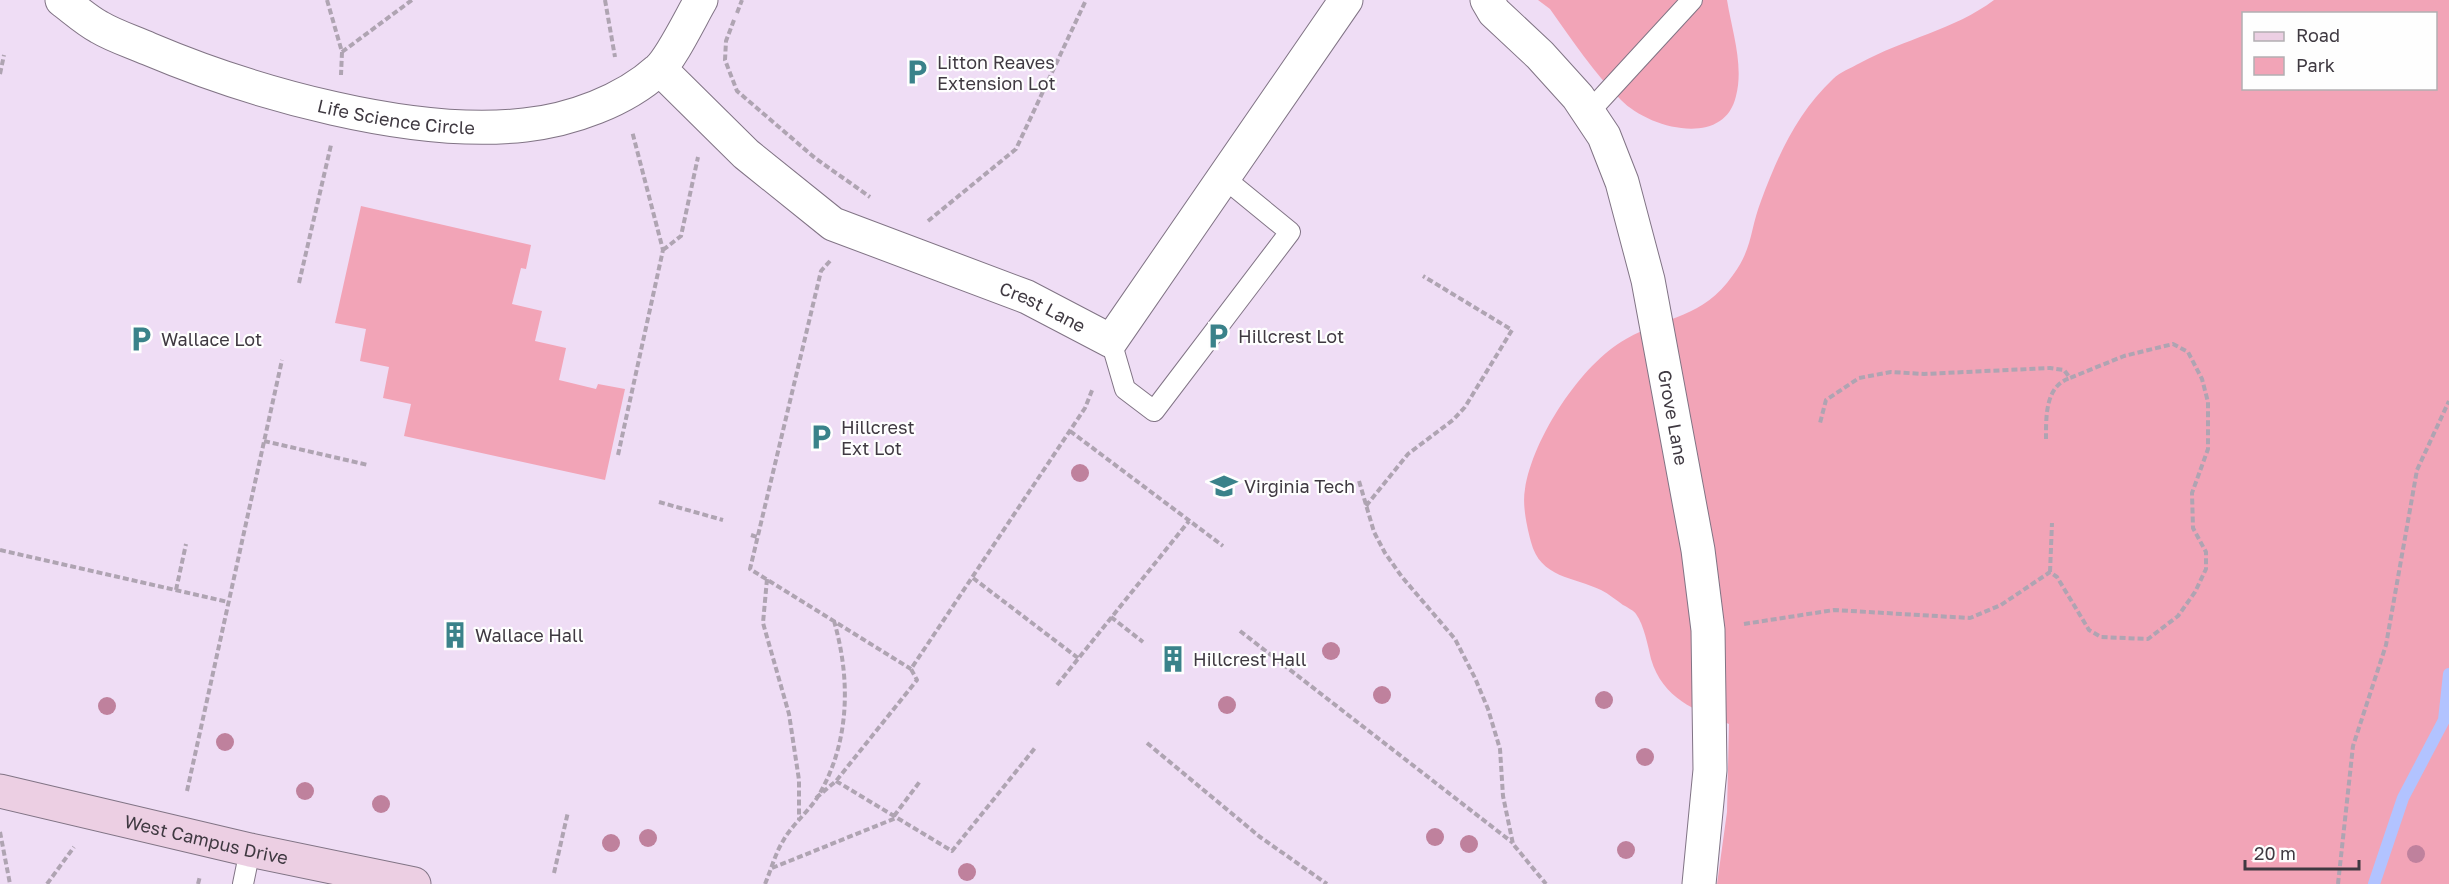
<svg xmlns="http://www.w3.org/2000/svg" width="2449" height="884" font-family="'Golos Text',sans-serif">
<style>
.built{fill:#efddf5;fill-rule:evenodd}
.green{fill:#f2a4b7;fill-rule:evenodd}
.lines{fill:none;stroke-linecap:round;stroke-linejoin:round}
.stream{stroke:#b2c3ff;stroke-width:12}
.lane-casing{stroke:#817485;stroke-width:22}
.street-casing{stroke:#817485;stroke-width:35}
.secondary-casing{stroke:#817485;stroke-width:35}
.path{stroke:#afa4b2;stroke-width:4;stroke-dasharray:6 3;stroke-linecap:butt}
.lane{stroke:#fff;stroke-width:20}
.street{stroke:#fff;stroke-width:33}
.secondary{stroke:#eccfe3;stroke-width:33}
.tree{fill:#bf819d}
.labels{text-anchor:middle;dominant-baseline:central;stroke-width:4.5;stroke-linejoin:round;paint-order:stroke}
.poi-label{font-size:18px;fill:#3f3941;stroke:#fefefe;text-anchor:start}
.street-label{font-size:18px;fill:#3f3941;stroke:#fefefe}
</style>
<rect width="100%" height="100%" fill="#f9ebfe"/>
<!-- built -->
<path class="built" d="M 0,0 L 2449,0 L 2449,884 L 0,884 ZM 2244,14 L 2436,14 L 2436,88 L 2244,88 Z"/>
<!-- green -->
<path class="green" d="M 1538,0 L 1727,0 C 1732,31 1744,65 1736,96 C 1724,149 1648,128 1621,100 C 1594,73 1572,40 1550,9 Z
M 1994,0 L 2449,0 L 2449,884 L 1717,884 L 1727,812 L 1729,724 C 1695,710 1663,699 1651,659 C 1648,646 1644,625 1636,614 C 1634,611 1627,607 1623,605 C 1616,600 1609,594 1601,590 C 1574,577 1540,578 1531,542 C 1527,527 1522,505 1525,489 C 1533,438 1581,364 1626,339 C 1668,315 1702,319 1733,275 C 1753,248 1750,229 1761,201 C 1778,155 1797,113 1833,79 C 1840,72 1851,68 1860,63 C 1904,39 1954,30 1994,0 ZM 2244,14 L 2436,14 L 2436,88 L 2244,88 Z
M 361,206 L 531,245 L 526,269 L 521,268 L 512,304 L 542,311 L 535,341 L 566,348 L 559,380 L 596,389 L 598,384 L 625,389 L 605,480 L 404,436 L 411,404 L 383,398 L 389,367 L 360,361 L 366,329 L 335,323 Z"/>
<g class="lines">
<!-- stream -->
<path class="stream" d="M 2374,884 L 2403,798 L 2444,720 L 2449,674"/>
<defs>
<path id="lane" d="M 1589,112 L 1692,0
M 1111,341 L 1125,389 L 1154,411 L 1290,232 L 1224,178
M 243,884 L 250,850"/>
<g id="street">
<path id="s1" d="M 62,0 C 74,9 86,20 99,27 C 114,36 133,42 149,49 C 253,93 412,138 525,125 C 571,120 624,101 658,70 C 671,59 691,17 701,0"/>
<path id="s2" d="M 1487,0 L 1494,12 L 1540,55 L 1578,97 L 1604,136 L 1622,182 L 1648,280 L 1698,550 L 1708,630 L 1710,770 L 1699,884"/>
<path id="s3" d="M 660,69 L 746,154 L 833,224 L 1027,297 L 1111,341 L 1346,0"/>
</g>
<g id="secondary">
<path id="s4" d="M 0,791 L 250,850 L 414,884"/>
</g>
</defs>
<!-- lane casing -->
<use href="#lane" class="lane-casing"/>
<!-- street casing -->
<use href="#street" class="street-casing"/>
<!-- secondary casing -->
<use href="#secondary" class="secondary-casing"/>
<!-- path -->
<path class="path" d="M 327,0 L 342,52 L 341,75
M 605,0 L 615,57
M 737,13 L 742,0
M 734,20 L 726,41 L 725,60 L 737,91 L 815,158 L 870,197
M 342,52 L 412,0
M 0,74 L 4,55
M 928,221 L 1016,149 L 1086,0
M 663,250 L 681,236 L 698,157
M 830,261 L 821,271 L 750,569 L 911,669
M 299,283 L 331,145
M 1070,431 L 1223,546
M 2046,439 C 2046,417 2045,386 2070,378
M 264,441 L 368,465
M 618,455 L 663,250 L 632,131
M 1359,481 L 1374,532 L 1385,553 L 1402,577 L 1455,639 L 1475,678 L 1488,709 L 1500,749 L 1503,796 L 1513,844 L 1546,884
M 659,502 L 723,520
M 1366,506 L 1408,454 L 1453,420 L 1465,407 L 1512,330 L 1423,276
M 751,535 L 757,537
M 0,550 L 228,602
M 2050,572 L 2052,523
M 973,578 L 1078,658
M 767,579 L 763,623 L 789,714 L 799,780 L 799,820
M 176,590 L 186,544
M 1111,617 L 1143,642
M 1744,624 L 1834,610 L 1970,618 L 2001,605 L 2050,572 L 2057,577 L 2089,630 L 2101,637 L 2148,639 L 2178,616 L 2195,592 L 2206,569 L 2206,552 L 2193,528 L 2192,493 L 2208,449 L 2208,402 L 2202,379 L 2188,352 L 2173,344 L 2124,356 L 2070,378 L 2064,370 L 2050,368 L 1924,374 L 1891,372 L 1859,378 L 1826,400 L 1820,423
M 1240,631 L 1513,843
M 1057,685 L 1189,521
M 1147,743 L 1260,837 L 1327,884
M 836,781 L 952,851 L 1035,748
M 187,791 L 282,360
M 816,798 L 836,781 L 917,680 L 911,669 L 1085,408 L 1093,388
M 894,816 L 921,780
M 0,832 L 10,884
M 772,868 L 896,818
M 554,873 L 568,812
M 47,884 L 74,847
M 198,884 L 200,876
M 765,884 C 771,870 775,854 783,841 C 791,826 807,813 817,798 C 850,744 851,680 834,621
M 2338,884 L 2353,746 L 2386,645 L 2417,470 L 2449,401"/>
<!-- lane -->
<use href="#lane" class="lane"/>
<!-- street -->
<use href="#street" class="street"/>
<!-- secondary -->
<use href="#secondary" class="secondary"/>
</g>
<!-- trees -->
<g class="tree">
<circle cx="1080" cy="473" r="9"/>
<circle cx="1331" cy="651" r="9"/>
<circle cx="1382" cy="695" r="9"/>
<circle cx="1604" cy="700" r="9"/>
<circle cx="1227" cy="705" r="9"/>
<circle cx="107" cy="706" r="9"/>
<circle cx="225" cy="742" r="9"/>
<circle cx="1645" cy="757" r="9"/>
<circle cx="305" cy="791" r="9"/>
<circle cx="381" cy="804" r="9"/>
<circle cx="1435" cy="837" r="9"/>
<circle cx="648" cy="838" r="9"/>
<circle cx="611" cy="843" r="9"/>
<circle cx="1469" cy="844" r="9"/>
<circle cx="1626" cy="850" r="9"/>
<circle cx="2416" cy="854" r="9"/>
<circle cx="967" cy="872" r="9"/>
</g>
<!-- icons -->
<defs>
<symbol id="parking-bare" viewBox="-9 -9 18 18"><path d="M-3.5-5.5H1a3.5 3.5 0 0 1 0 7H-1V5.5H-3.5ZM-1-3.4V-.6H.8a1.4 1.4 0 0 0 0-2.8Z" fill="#3a828a" stroke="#fefefe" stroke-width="2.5" paint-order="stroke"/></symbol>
<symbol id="university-bare" viewBox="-9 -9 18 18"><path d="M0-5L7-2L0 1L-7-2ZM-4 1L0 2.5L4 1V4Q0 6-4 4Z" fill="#3a828a" stroke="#fefefe" stroke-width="2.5" paint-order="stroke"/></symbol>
<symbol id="building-bare" viewBox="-9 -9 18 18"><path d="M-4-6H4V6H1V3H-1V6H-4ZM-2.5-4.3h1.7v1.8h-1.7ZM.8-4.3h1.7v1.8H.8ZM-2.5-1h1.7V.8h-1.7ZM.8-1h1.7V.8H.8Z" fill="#3a828a" stroke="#fefefe" stroke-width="2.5" paint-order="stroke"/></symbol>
</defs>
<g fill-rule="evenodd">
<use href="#parking-bare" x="898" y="53" width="38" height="38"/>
<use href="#parking-bare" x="1199" y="317" width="38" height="38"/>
<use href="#parking-bare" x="122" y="320" width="38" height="38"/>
<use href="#parking-bare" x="802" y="418" width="38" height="38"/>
<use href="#university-bare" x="1205" y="467" width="38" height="38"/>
<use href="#building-bare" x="436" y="616" width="38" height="38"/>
<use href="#building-bare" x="1154" y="640" width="38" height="38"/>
</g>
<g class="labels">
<!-- poi labels -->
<g class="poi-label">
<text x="937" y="62">Litton Reaves<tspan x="937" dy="21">Extension Lot</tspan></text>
<text x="1238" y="336">Hillcrest Lot</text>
<text x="161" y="339">Wallace Lot</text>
<text x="841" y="427">Hillcrest<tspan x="841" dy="21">Ext Lot</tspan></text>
<text x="1244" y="486">Virginia Tech</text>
<text x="475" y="635">Wallace Hall</text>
<text x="1193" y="659">Hillcrest Hall</text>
</g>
<!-- street labels -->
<g class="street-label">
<text stroke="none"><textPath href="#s1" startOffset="358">Life Science Circle</textPath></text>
<text stroke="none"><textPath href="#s3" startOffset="458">Crest Lane</textPath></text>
<text stroke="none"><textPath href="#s2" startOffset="471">Grove Lane</textPath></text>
<text stroke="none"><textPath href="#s4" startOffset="212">West Campus Drive</textPath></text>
</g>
</g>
<!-- legend -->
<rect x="2242" y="12" width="195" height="78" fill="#fefefe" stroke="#b2afb2" stroke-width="1.5"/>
<rect x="2254" y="32" width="30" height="9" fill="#eccfe3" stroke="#b2afb2" stroke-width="1.5"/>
<text x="2296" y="42" font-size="18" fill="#3f3941">Road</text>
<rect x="2254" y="57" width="30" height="18" fill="#f2a4b7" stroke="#b2afb2" stroke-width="1.5"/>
<text x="2296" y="72" font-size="18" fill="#3f3941">Park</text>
<!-- scale -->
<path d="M2245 860v9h114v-9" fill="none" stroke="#3f3941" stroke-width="3"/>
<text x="2254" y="860" font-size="18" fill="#3f3941" stroke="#fefefe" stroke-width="4.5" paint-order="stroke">20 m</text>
</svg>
